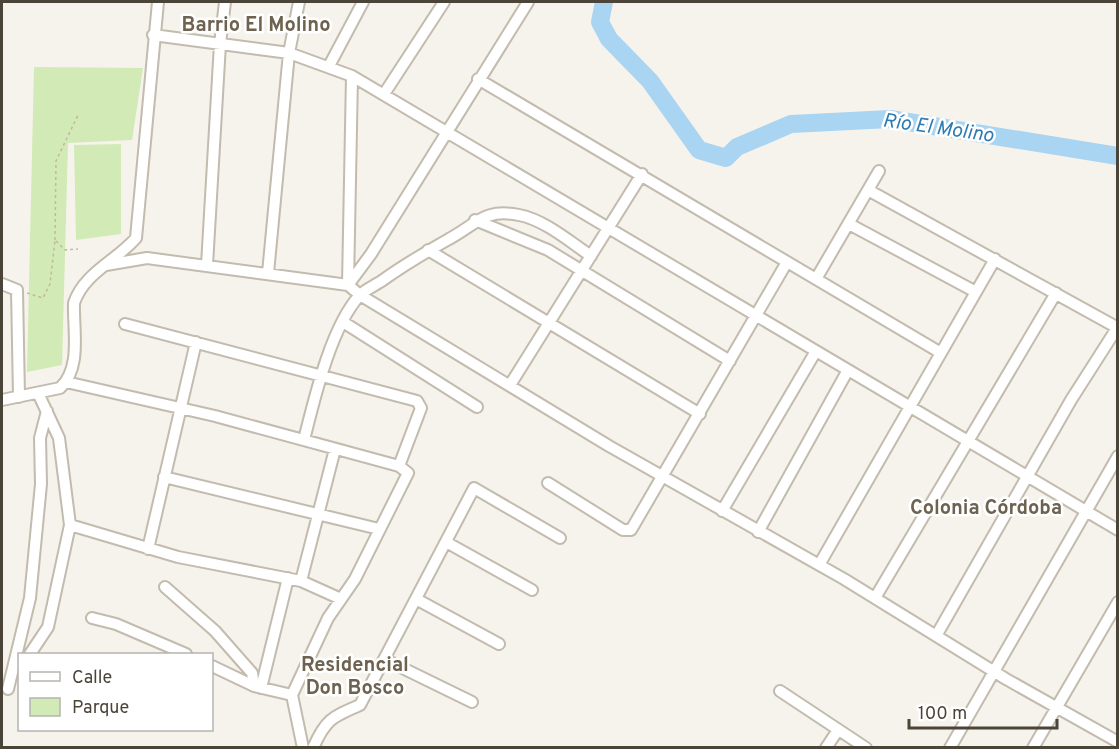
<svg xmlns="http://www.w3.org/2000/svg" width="1119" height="749" font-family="Overpass,sans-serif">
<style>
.green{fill:#d2eab5}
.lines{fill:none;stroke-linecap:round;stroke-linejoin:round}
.river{stroke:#a9d4f2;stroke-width:18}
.minor-casing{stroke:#c2bbae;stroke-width:14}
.path{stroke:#c4b79f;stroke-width:1.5;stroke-dasharray:3 3;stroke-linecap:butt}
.minor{stroke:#fff;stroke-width:10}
.labels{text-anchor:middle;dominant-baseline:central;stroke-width:5;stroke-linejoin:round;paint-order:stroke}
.neighbourhood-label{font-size:20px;font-weight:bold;fill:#6e6250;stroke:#fff}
.water-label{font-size:20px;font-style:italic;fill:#2e7ab2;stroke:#fff}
</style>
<rect width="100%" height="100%" fill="#f6f3ec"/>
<!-- green -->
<path class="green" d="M 34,67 L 143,68 L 132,140 L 68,143 L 62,365 L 27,372 Z
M 121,144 L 121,234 L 76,240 L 74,145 Z"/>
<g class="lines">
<!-- river -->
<path class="river" d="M 604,2 L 600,22 L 609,39 L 650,81 L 699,150 L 726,158 L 737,147 L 791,124 L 890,119 L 1118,156"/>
<defs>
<path id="minor" d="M 153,35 L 289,53 L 352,76 L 1118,530
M 329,66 L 363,2
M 478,79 L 941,353
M 384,94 L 444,2
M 868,190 L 1118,328
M 475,220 L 548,250 L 730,361
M 849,224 L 976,292
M 428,250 L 700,414
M 106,265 L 147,258 L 348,285 L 360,295 L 609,446 L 844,579 L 1006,679 L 1118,742
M 207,265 L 220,44 L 225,2
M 268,273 L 289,53 L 299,2
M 816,279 L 879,171
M 2,284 L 17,290 L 19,397
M 348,284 L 352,76
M 348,285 L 371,254 L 528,2
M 343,322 L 477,407
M 125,324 L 417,401 L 421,408 L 399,466
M 66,382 L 215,416 L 399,466 L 408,473 L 355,579 L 328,618 L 292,695 L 303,748
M 510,385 L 642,174
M 2,400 L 60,388 C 82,368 73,330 74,303 C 84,273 116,261 136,238 L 158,2
M 304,440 C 314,400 331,326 360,295 C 366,289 376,285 383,280 C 404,265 426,252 449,239 C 477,224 484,208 519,215 C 545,220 570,242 591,256
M 164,477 L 379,529
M 548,483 L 623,530 L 631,530 L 787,262
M 722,511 L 816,351
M 70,525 L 178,557 L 301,581 L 341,599
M 758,532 L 848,370
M 446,542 L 532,590
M 148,549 L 196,342
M 819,565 L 995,259
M 301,581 L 335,449
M 165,587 L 215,631 L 252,673 L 254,686
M 875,598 L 1056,293
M 416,599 L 499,644
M 92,618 L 116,624 L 186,654
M 936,636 L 1071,400 L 1117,328
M 30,654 L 48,627 L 70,525 L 59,438 L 38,393
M 384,659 L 472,702
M 212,666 L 254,686 L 292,695
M 261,688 L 288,578
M 8,689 L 30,598 L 41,484 L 40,438 L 47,411
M 780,691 L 866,748
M 313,748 C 326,719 332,717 360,705 L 474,488 L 560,538
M 826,748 L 838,730
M 950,748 L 1118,456
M 1033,748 L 1118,602"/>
</defs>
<!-- minor casing -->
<use href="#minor" class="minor-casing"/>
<!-- path -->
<path class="path" d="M 55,240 L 56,161 L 78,115
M 27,293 L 43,298 L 50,284 L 55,240 L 65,250 L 78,249"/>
<!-- minor -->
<use href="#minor" class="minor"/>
</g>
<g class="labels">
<!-- neighbourhood labels -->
<g class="neighbourhood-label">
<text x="256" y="26">Barrio El Molino</text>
<text x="986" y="509">Colonia Córdoba</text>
<text x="355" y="666">Residencial<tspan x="355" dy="23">Don Bosco</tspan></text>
</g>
<!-- water labels -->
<g class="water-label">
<text transform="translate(938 129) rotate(8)">Río El Molino</text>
</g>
</g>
<!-- border -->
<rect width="1119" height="749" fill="none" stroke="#4b4439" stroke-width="6"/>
<!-- legend -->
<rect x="18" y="653" width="195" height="78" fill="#ffffff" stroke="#b7b4b0" stroke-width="1.5"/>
<rect x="30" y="672" width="30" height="9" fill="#ffffff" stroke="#b7b4b0" stroke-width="1.5"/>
<text x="72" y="683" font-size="18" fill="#4b4439">Calle</text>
<rect x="30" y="698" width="30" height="18" fill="#d2eab5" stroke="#b7b4b0" stroke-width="1.5"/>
<text x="72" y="713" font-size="18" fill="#4b4439">Parque</text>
<!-- scale -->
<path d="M909 719v9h148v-9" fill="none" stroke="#4b4439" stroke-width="3"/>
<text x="918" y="719" font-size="18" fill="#4b4439" stroke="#ffffff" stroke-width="4.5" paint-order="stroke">100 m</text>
</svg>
